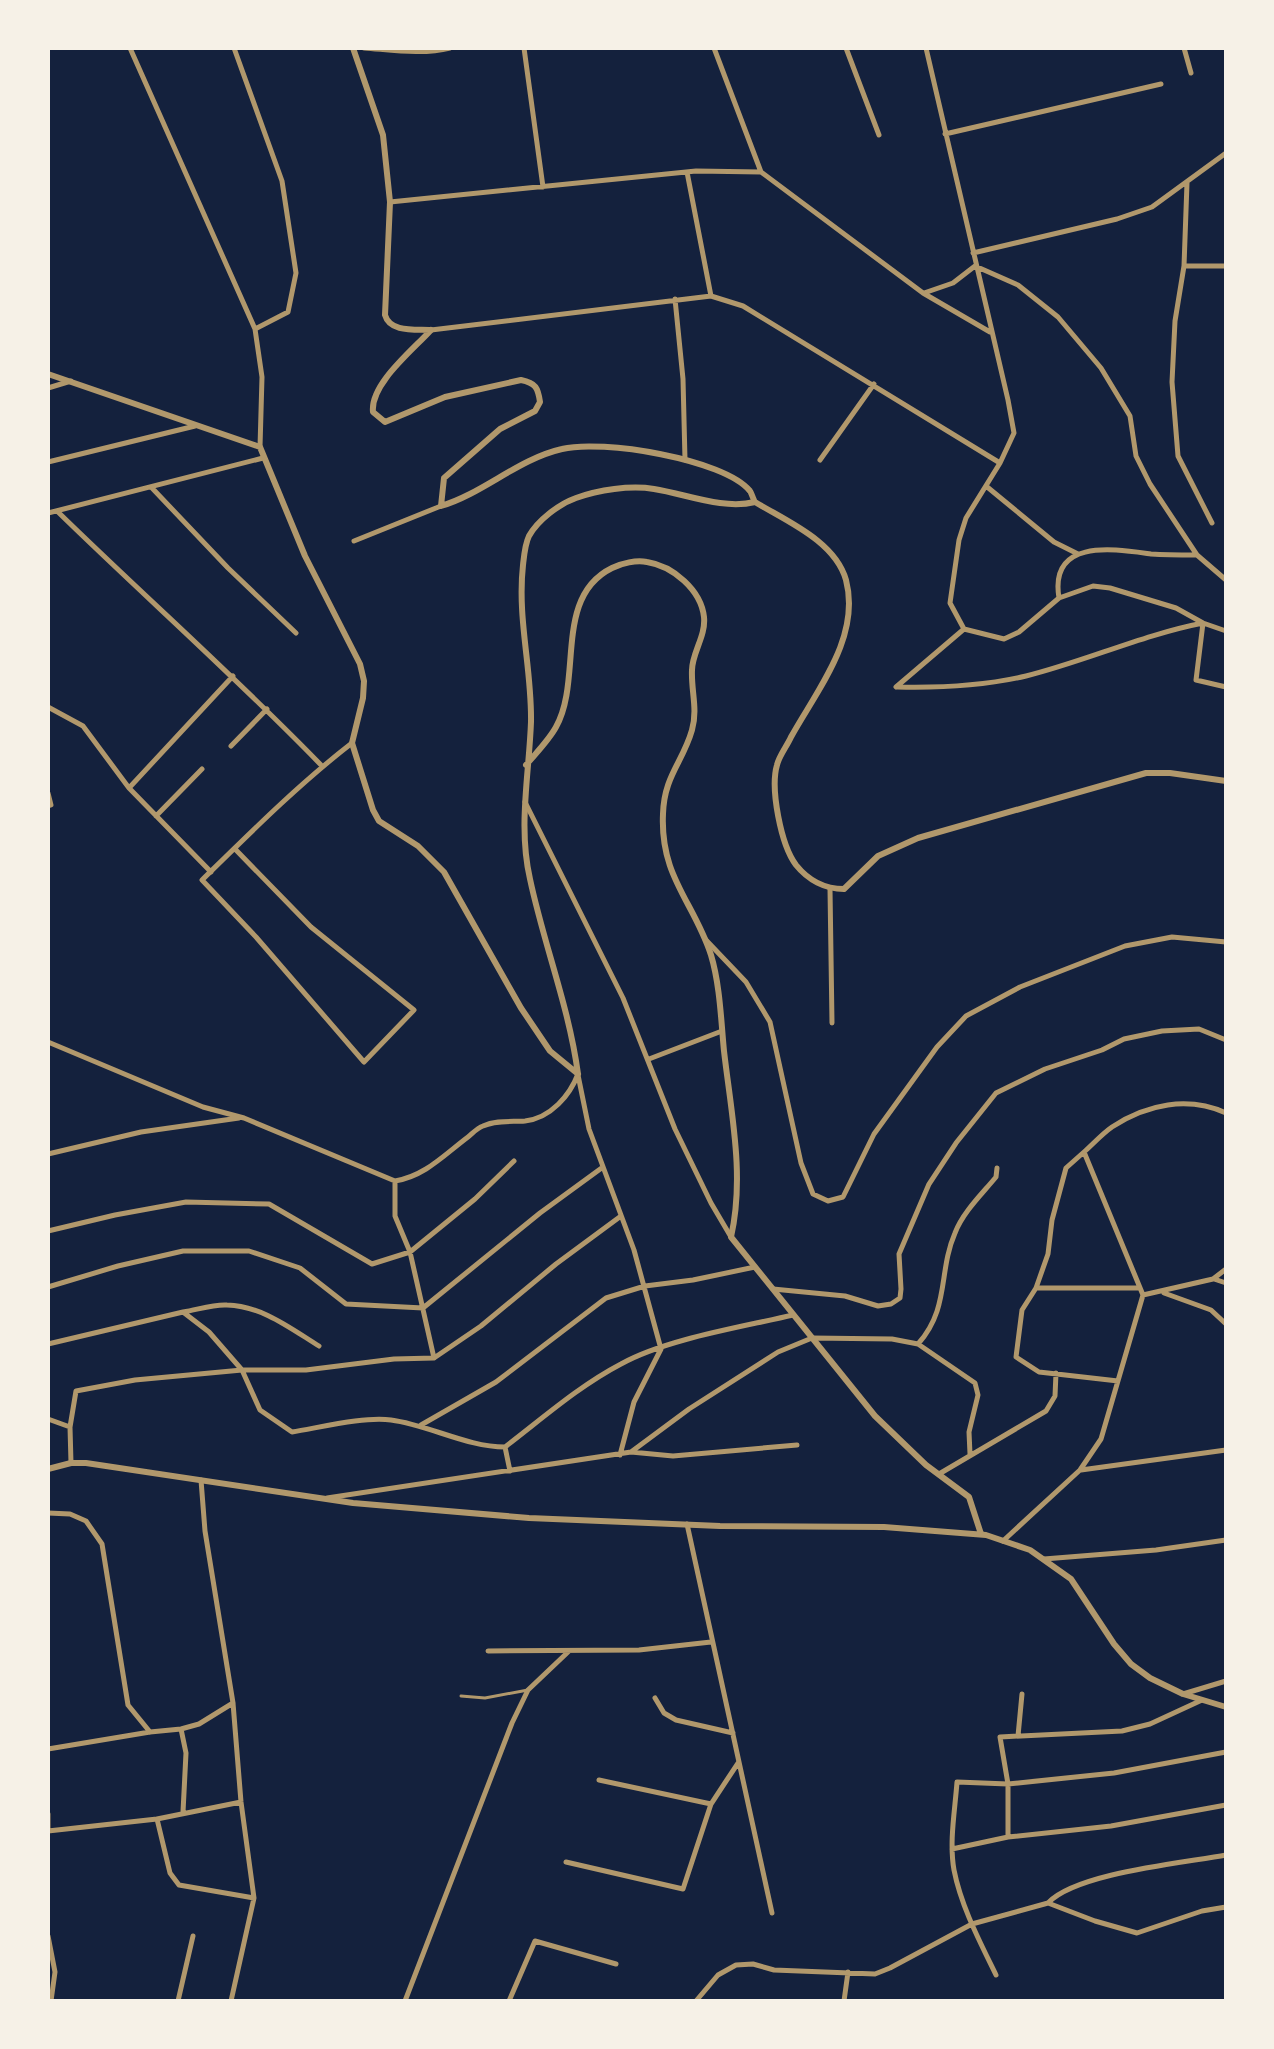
<svg xmlns="http://www.w3.org/2000/svg" width="1274" height="2049" font-family="'IBM Plex Sans',sans-serif">
<style>
.lines{fill:none;stroke-linecap:round;stroke-linejoin:round}
.service{stroke:#b1986c;stroke-width:3}
.minor{stroke:#b1986c;stroke-width:5}
.tertiary{stroke:#b1986c;stroke-width:6}
</style>
<rect width="100%" height="100%" fill="#14213d"/>
<g class="lines">
<!-- service -->
<path class="service" d="M 461,1696 L 485,1698 L 528,1690"/>
<!-- minor -->
<path class="minor" d="M 130,48 L 255,329 L 262,377 L 260,447
M 234,48 L 282,181 L 296,273 L 288,312 L 255,329
M 364,48 C 392,50 423,55 450,48
M 524,48 L 543,187
M 714,48 L 761,172
M 846,48 L 879,135
M 1184,48 L 1191,73
M 945,134 L 1161,84
M 687,172 L 711,296
M 1187,183 L 1184,266 L 1175,321 L 1172,382 L 1178,456 L 1212,523
M 390,202 L 696,171 L 761,172 L 923,293 L 990,332
M 973,253 L 1117,219 L 1152,207 L 1226,153
M 1184,266 L 1226,266
M 924,293 L 953,283 L 975,266 L 1018,285 L 1058,317 L 1101,368 L 1130,416 L 1136,456 L 1150,484 L 1197,555 L 1226,580
M 675,299 L 683,379 L 685,460
M 431,330 L 711,296 L 743,306 L 1000,463
M 48,388 L 71,381
M 820,460 L 874,384
M 48,462 L 195,426
M 986,486 L 1054,542 L 1078,554
M 152,488 L 228,568 L 296,633
M 57,511 C 145,597 237,678 322,766
M 48,513 L 263,458
M 354,541 L 441,506
M 1059,598 L 1093,586 L 1110,588 L 1176,608 L 1203,623 L 1226,631
M 1203,623 L 1196,680 L 1226,687
M 964,629 L 1004,639 L 1019,632 L 1059,598 C 1049,538 1114,549 1151,554 C 1166,555 1181,555 1196,555
M 896,687 L 964,629 L 950,603 L 959,540 L 966,518 L 1000,463 L 1014,433 L 1008,400 L 926,48
M 897,687 C 940,688 984,686 1026,676 C 1086,661 1142,635 1203,623
M 48,707 L 83,726 L 129,788 L 211,872
M 231,746 L 267,709
M 129,788 L 233,676
M 48,793 L 51,805 L 48,806
M 525,802 L 623,998 L 675,1129 L 711,1203 L 731,1237
M 156,816 L 202,769
M 235,849 L 311,927 L 414,1010 L 364,1062 L 256,937 L 202,880 C 250,833 299,784 352,743
M 830,889 L 832,1023
M 705,939 L 746,982 L 770,1022 L 801,1163 L 813,1194 L 828,1201 L 843,1197 L 874,1134 L 937,1047 L 966,1016 L 1020,987 L 1125,946 L 1172,937 L 1226,942
M 48,1042 L 203,1107 L 244,1118 L 395,1181 C 425,1176 444,1155 468,1137 C 472,1134 477,1128 483,1126 C 496,1120 512,1122 525,1121 C 551,1118 570,1095 578,1074
M 649,1059 L 722,1031
M 578,1075 L 589,1129 L 634,1250 L 661,1349 L 634,1402 L 620,1455
M 1084,1152 L 1066,1168 L 1052,1220 L 1048,1254 L 1036,1288 L 1022,1310 L 1016,1357 L 1039,1372 L 1118,1381
M 48,1154 L 141,1132 L 239,1118
M 395,1181 L 395,1216 L 410,1252 L 434,1358
M 48,1231 L 115,1215 L 186,1202 L 269,1204 L 372,1264 L 410,1252 L 475,1199 L 514,1161
M 1214,1279 L 1226,1283
M 48,1287 L 118,1266 L 183,1251 L 249,1251 L 300,1268 L 346,1304 L 423,1308 L 540,1213 L 603,1167
M 1036,1288 L 1139,1288
M 773,1289 L 845,1296 L 878,1306 L 891,1304 L 900,1298 L 901,1289 L 899,1254 L 929,1184 L 956,1143 L 996,1093 L 1045,1069 L 1102,1050 L 1124,1039 L 1162,1031 L 1199,1029 L 1226,1040
M 1164,1293 L 1211,1310 L 1226,1324
M 1143,1295 L 1213,1279 L 1226,1269
M 183,1312 C 197,1310 213,1304 227,1305 C 262,1306 290,1328 319,1346
M 48,1344 L 183,1312 L 209,1332 L 242,1370 L 260,1410 L 292,1432 C 318,1428 365,1416 391,1420 C 429,1425 467,1447 505,1447 L 510,1471
M 918,1344 C 950,1308 938,1272 955,1233 C 963,1212 982,1194 996,1177 L 997,1168
M 48,1419 L 70,1427
M 421,1425 L 496,1382 L 606,1298 L 645,1286 L 693,1280 L 755,1267
M 505,1447 C 543,1418 579,1386 621,1364 C 666,1339 742,1327 793,1315
M 631,1452 L 673,1456 L 797,1445
M 71,1463 L 70,1427 L 76,1391 L 135,1380 L 242,1370 L 306,1370 L 394,1359 L 434,1358 L 481,1326 L 556,1264 L 621,1216
M 1081,1470 L 1226,1450
M 939,1474 L 1046,1411 L 1055,1396 L 1056,1373
M 201,1480 L 205,1531 L 233,1703 L 241,1802 L 254,1898 L 231,2001
M 327,1498 L 631,1452 L 689,1409 L 778,1352 L 812,1338 L 892,1339 L 918,1344 L 975,1383 L 978,1395 L 969,1432 L 970,1454
M 48,1513 L 70,1514 L 86,1521 L 102,1544 L 128,1705 L 150,1732
M 687,1524 L 772,1913
M 1003,1541 L 1080,1470 L 1101,1439 L 1143,1295 L 1084,1152 C 1093,1144 1102,1134 1112,1127 C 1147,1104 1188,1096 1226,1113
M 1044,1559 L 1156,1550 L 1226,1540
M 488,1651 L 639,1650 L 711,1642
M 1183,1694 L 1226,1681
M 655,1698 L 664,1713 L 676,1720 L 733,1733
M 181,1729 L 186,1753 L 183,1812
M 1018,1736 L 1022,1694
M 48,1749 L 150,1732 L 181,1729 L 199,1724 L 233,1703
M 599,1780 L 711,1804
M 48,1814 L 48,1831
M 157,1819 L 170,1873 L 179,1885 L 254,1898
M 48,1831 L 157,1819 L 241,1802
M 1008,1837 L 1008,1784 L 1000,1737 L 1122,1731 L 1150,1724 L 1202,1700
M 952,1849 L 1008,1837 L 1111,1826 L 1226,1805
M 566,1862 L 683,1889 L 711,1804 L 738,1763
M 1048,1903 C 1076,1873 1183,1863 1226,1855
M 48,1936 L 55,1972 L 51,2001
M 996,1975 C 980,1942 961,1906 954,1870 C 949,1842 955,1810 957,1782 L 1008,1784 L 1114,1773 L 1226,1752
M 178,2001 L 193,1936
M 405,2001 L 512,1723 L 528,1690 L 568,1652
M 509,2001 L 535,1941 L 616,1964
M 696,2001 L 718,1975 L 736,1965 L 753,1964 L 774,1970 L 875,1974 L 890,1968 L 972,1924 L 1048,1903 L 1095,1921 L 1137,1933 L 1202,1911 L 1226,1907
M 844,2001 L 848,1972"/>
<!-- tertiary -->
<path class="tertiary" d="M 353,48 L 383,135 L 390,202 L 385,315 C 390,333 416,329 431,330
M 431,330 C 413,350 370,384 373,412 L 385,422 L 445,397 L 521,380 C 536,383 538,388 540,402 L 535,411 L 500,429 L 444,478 L 441,506 C 484,493 518,459 562,449 C 601,439 724,459 750,491 C 751,492 754,501 755,502
M 48,374 L 260,447 L 305,556 L 360,664 L 364,681 L 363,698 L 352,743 L 373,810 L 379,821 L 418,846 L 444,872 L 521,1008 L 550,1051 L 578,1074
M 526,765 C 536,753 549,740 556,727 C 583,679 553,597 612,568 C 622,563 636,560 647,562 C 673,566 701,590 704,617 C 706,636 692,653 692,670 C 691,691 698,709 692,730 C 683,762 664,776 663,814 C 660,877 694,902 711,955 C 720,985 721,1020 724,1051 C 731,1112 745,1176 731,1237 L 875,1416 L 926,1465 L 969,1497 L 981,1534
M 578,1074 C 569,1007 544,945 530,879 C 518,827 529,775 531,722 C 532,669 517,619 523,565 C 524,556 525,544 529,536 C 538,520 559,504 576,498 C 598,490 630,485 654,489 C 686,494 723,510 755,502 C 786,521 835,541 846,580 C 861,637 817,690 791,737 C 787,746 779,756 777,765 C 770,789 781,845 796,865 C 808,880 825,889 844,889 L 878,856 L 918,838 L 1146,773 L 1170,773 L 1226,781
M 48,1469 L 71,1463 L 86,1463 L 353,1503 L 529,1518 L 720,1526 L 884,1527 L 986,1535 L 1030,1550 L 1071,1579 L 1114,1644 L 1131,1664 L 1150,1678 L 1183,1694 L 1226,1707"/>
</g>
<!-- border -->
<rect width="1274" height="2049" fill="none" stroke="#f6f1e7" stroke-width="100"/>
</svg>
